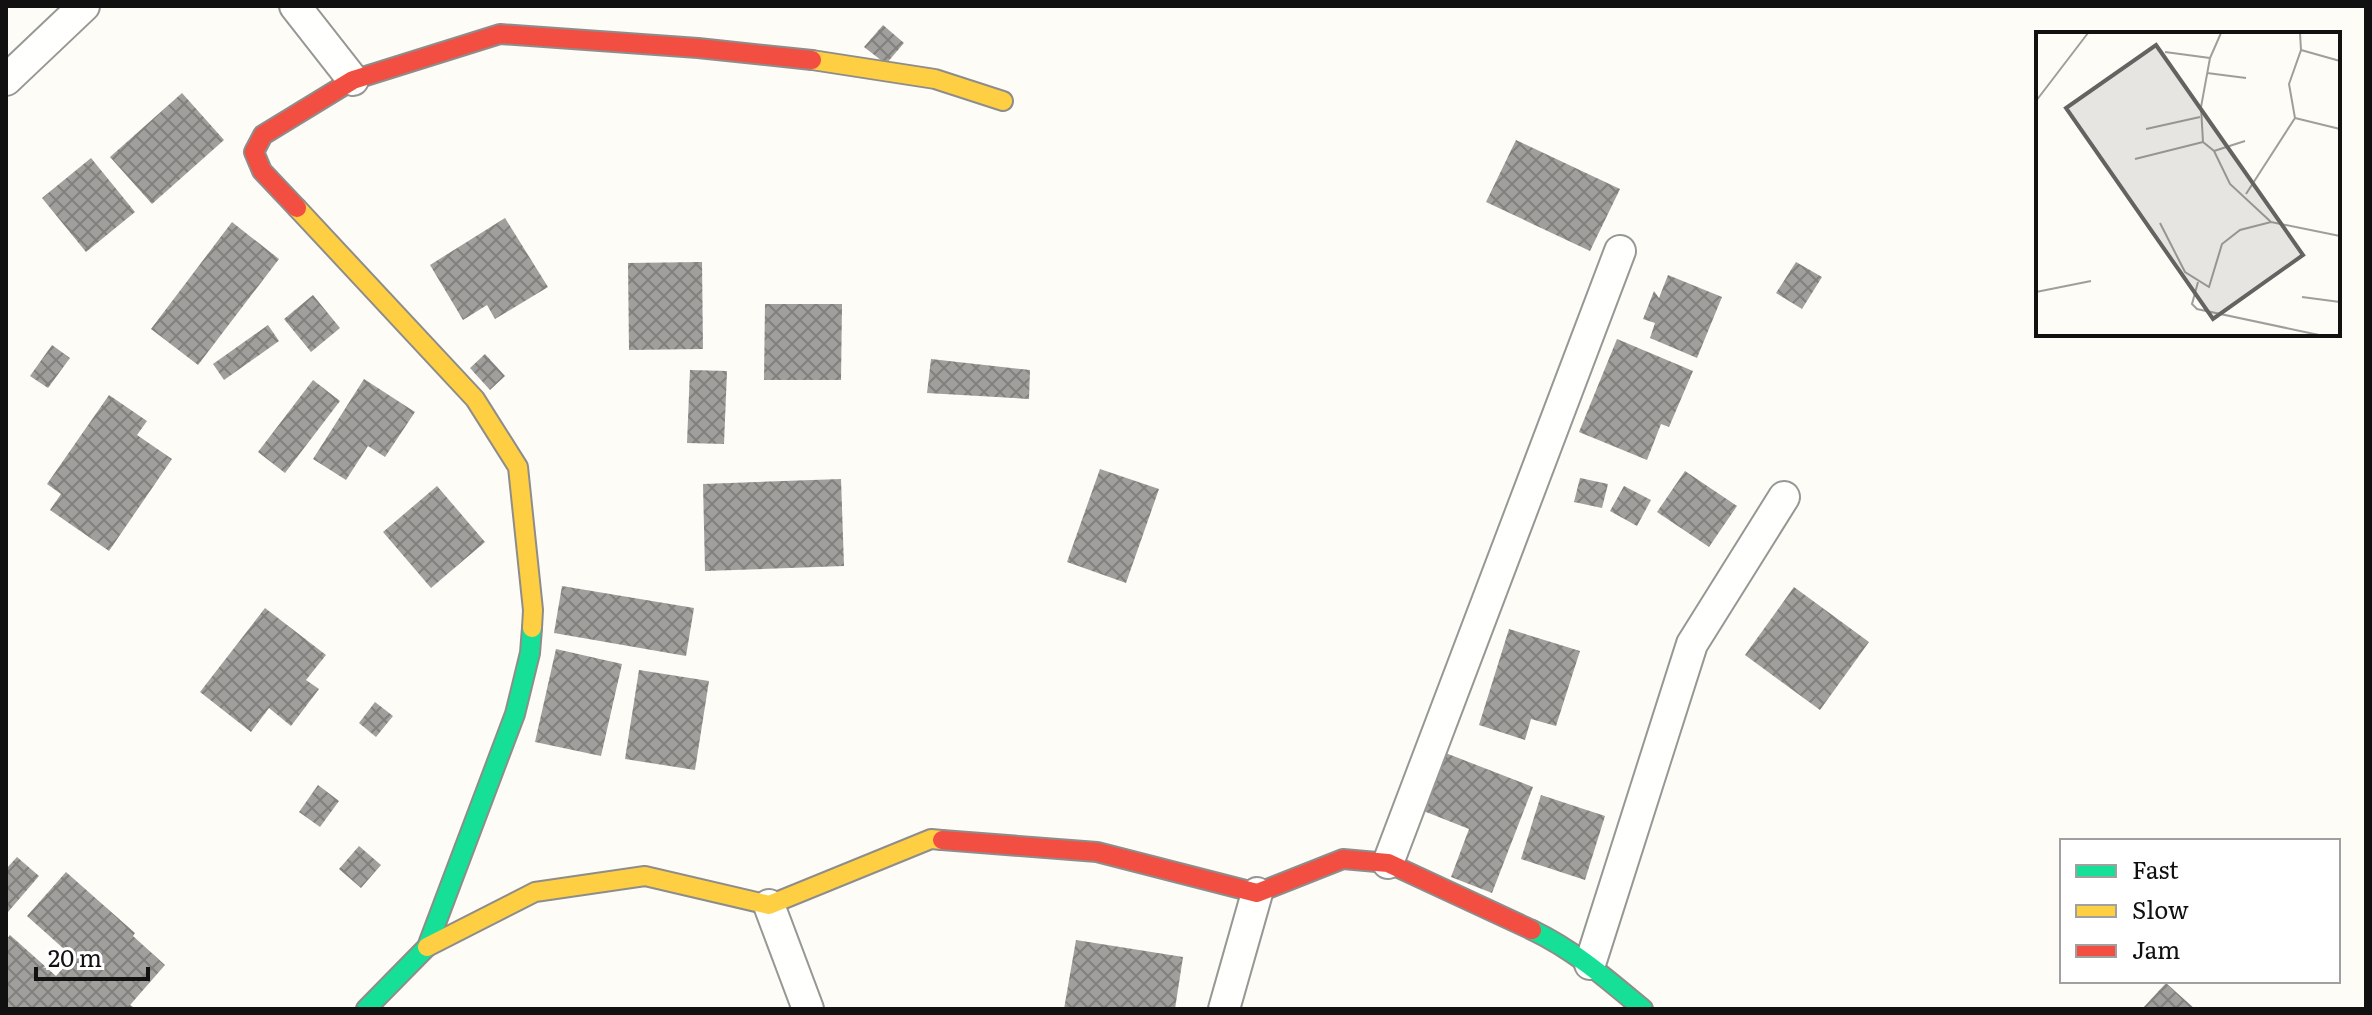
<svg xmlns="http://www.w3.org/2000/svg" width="2372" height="1015" font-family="Literata,serif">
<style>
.building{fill:url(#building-cross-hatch)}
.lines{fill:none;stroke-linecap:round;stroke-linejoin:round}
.street-casing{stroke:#979795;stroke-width:34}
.fast-casing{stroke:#8e8d8b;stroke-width:22}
.slow-casing{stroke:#8e8d8b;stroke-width:22}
.jam-casing{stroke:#8e8d8b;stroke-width:22}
.street{stroke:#fffffe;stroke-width:30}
.fast{stroke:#16e098;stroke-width:18}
.slow{stroke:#ffcf43;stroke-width:18}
.jam{stroke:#f24e42;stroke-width:18}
.inset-road{fill:none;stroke:#9f9e9b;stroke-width:2}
.view{fill:#646362;fill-opacity:0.15;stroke:#646362;stroke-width:4}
.inset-edge{fill:none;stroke:#111;stroke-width:4}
</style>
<defs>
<pattern id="building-cross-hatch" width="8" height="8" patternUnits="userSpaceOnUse" patternTransform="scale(2)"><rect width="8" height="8" fill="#a19f9c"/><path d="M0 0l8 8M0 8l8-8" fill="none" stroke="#82807e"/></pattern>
</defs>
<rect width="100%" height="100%" fill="#fdfcf7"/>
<!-- building -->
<path class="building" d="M 883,25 L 904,43 L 886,64 L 864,47 Z
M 182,93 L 224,140 L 152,204 L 110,157 Z
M 1516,140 L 1620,189 L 1590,251 L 1486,202 Z
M 91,158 L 135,212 L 86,252 L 42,198 Z
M 505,218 L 548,287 L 495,319 L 487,305 L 463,320 L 430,265 Z
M 232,222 L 279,259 L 198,365 L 151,329 Z
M 702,262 L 703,349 L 629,350 L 628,263 Z
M 1796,262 L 1822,277 L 1802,309 L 1776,293 Z
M 1668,275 L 1722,297 L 1697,358 L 1650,338 L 1655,323 L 1643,319 L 1654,291 L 1659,298 Z
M 313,295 L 340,328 L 311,352 L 284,319 Z
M 765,304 L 842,304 L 841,380 L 764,380 Z
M 268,325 L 279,341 L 224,380 L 213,364 Z
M 1617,339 L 1693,371 L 1669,427 L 1661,424 L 1647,460 L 1579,432 Z
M 52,345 L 70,358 L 48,388 L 30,376 Z
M 485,354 L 505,376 L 490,390 L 470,368 Z
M 931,359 L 1030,370 L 1029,399 L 927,393 Z
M 690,370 L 727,371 L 724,444 L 687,443 Z
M 364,379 L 415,412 L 385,457 L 368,446 L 346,480 L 313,459 Z
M 313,380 L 340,401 L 285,473 L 258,452 Z
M 109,395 L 147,421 L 137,435 L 172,459 L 109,551 L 50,510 L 61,494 L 47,484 Z
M 1100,469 L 1159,489 L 1126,583 L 1067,562 Z
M 1685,471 L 1737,506 L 1709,547 L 1657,512 Z
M 1580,478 L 1608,484 L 1602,508 L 1574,502 Z
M 841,479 L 844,566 L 705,571 L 703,484 Z
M 437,486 L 485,542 L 431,588 L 383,532 Z
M 1624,486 L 1651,500 L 1637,526 L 1610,511 Z
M 562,586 L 694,608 L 686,656 L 554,633 Z
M 1794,587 L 1869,642 L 1820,710 L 1745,655 Z
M 265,608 L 326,655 L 306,680 L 319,689 L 291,726 L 269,708 L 251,732 L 200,692 Z
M 1509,629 L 1580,651 L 1556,726 L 1531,719 L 1525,740 L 1479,725 Z
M 556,649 L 622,664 L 601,756 L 535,742 Z
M 639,670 L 709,681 L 695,770 L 625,759 Z
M 375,702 L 393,716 L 376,737 L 359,723 Z
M 1443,752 L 1533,787 L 1492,893 L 1451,877 L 1469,829 L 1421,810 Z
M 318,785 L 339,801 L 320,827 L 299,812 Z
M 1541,795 L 1605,816 L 1585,880 L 1521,859 Z
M 359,846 L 381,865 L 361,888 L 339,869 Z
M 17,857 L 39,876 L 8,912 L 6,869 Z
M 66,872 L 135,933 L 133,936 L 165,965 L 130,1005 L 136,1009 L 10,1009 L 6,1005 L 6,940 L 10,935 L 56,976 L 73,957 L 27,916 Z
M 1076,940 L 1183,957 L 1175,1009 L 1064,1009 Z
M 2166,983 L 2195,1009 L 2142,1009 Z"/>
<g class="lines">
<defs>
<path id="street" d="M 295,6 L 353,80
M 6,80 L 84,6
M 1388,863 L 1620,251
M 769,905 L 808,1009
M 1590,964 L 1692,644 L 1784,497
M 1224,1009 L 1257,893"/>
<path id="fast" d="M 1532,930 C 1574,950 1607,979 1643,1009
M 366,1009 L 427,947 L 515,714 L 530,653 L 532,628"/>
<path id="slow" d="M 812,60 L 935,79 L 1003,101
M 297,208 L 475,399 L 518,467 L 533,610 L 532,628
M 427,947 L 535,892 L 645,876 L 769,905 L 931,839 L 942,840"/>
<path id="jam" d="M 297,208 L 262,171 L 254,152 L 263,135 L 353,80 L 500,34 L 698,48 L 812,60
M 942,840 L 1097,852 L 1257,893 L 1343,859 L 1388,863 L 1532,930"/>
</defs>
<!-- street casing -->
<use href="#street" class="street-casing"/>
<!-- fast casing -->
<use href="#fast" class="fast-casing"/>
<!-- slow casing -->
<use href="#slow" class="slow-casing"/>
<!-- jam casing -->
<use href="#jam" class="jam-casing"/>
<!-- street -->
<use href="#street" class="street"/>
<!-- fast -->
<use href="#fast" class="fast"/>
<!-- slow -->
<use href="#slow" class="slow"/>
<!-- jam -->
<use href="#jam" class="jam"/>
</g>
<!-- overview -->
<g transform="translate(2036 32)">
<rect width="304" height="304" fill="#fdfcf7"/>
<path class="inset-road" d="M 185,1 L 174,26 L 165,75 L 167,110 L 178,119 L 194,152 L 235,190M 265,18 L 304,29M 129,20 L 174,26M 171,41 L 210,46M 0,69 L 52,1M 259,86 L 304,97M 110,97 L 164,85M 178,119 L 209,109M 99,127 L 167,110M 210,162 L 259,86 L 253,52 L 265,18 L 264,1M 124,191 L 149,240 L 173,255 L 186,212 L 204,198 L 235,190 L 304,204M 162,250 L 156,272 L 161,277 L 283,303M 0,260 L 55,249M 266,265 L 304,270"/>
<path class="view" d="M 120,13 L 267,223 L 177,287 L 30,76 Z"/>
<rect width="304" height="304" class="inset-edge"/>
</g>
<!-- border -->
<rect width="2372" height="1015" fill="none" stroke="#111111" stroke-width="16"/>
<!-- legend -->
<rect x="2060" y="839" width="280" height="144" fill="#ffffff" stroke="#a0a0a0" stroke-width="2"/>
<rect x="2076" y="865" width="40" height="12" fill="#16e098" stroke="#a0a0a0" stroke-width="2"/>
<text x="2132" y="879" font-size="24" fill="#111111">Fast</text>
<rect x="2076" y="905" width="40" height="12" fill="#ffcf43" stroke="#a0a0a0" stroke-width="2"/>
<text x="2132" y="919" font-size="24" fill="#111111">Slow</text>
<rect x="2076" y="945" width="40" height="12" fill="#f24e42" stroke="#a0a0a0" stroke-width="2"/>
<text x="2132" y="959" font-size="24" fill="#111111">Jam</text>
<!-- scale -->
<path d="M36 967v12h112v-12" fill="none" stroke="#111111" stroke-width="4"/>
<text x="48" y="967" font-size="24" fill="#111111" stroke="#ffffff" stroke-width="6" paint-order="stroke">20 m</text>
</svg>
